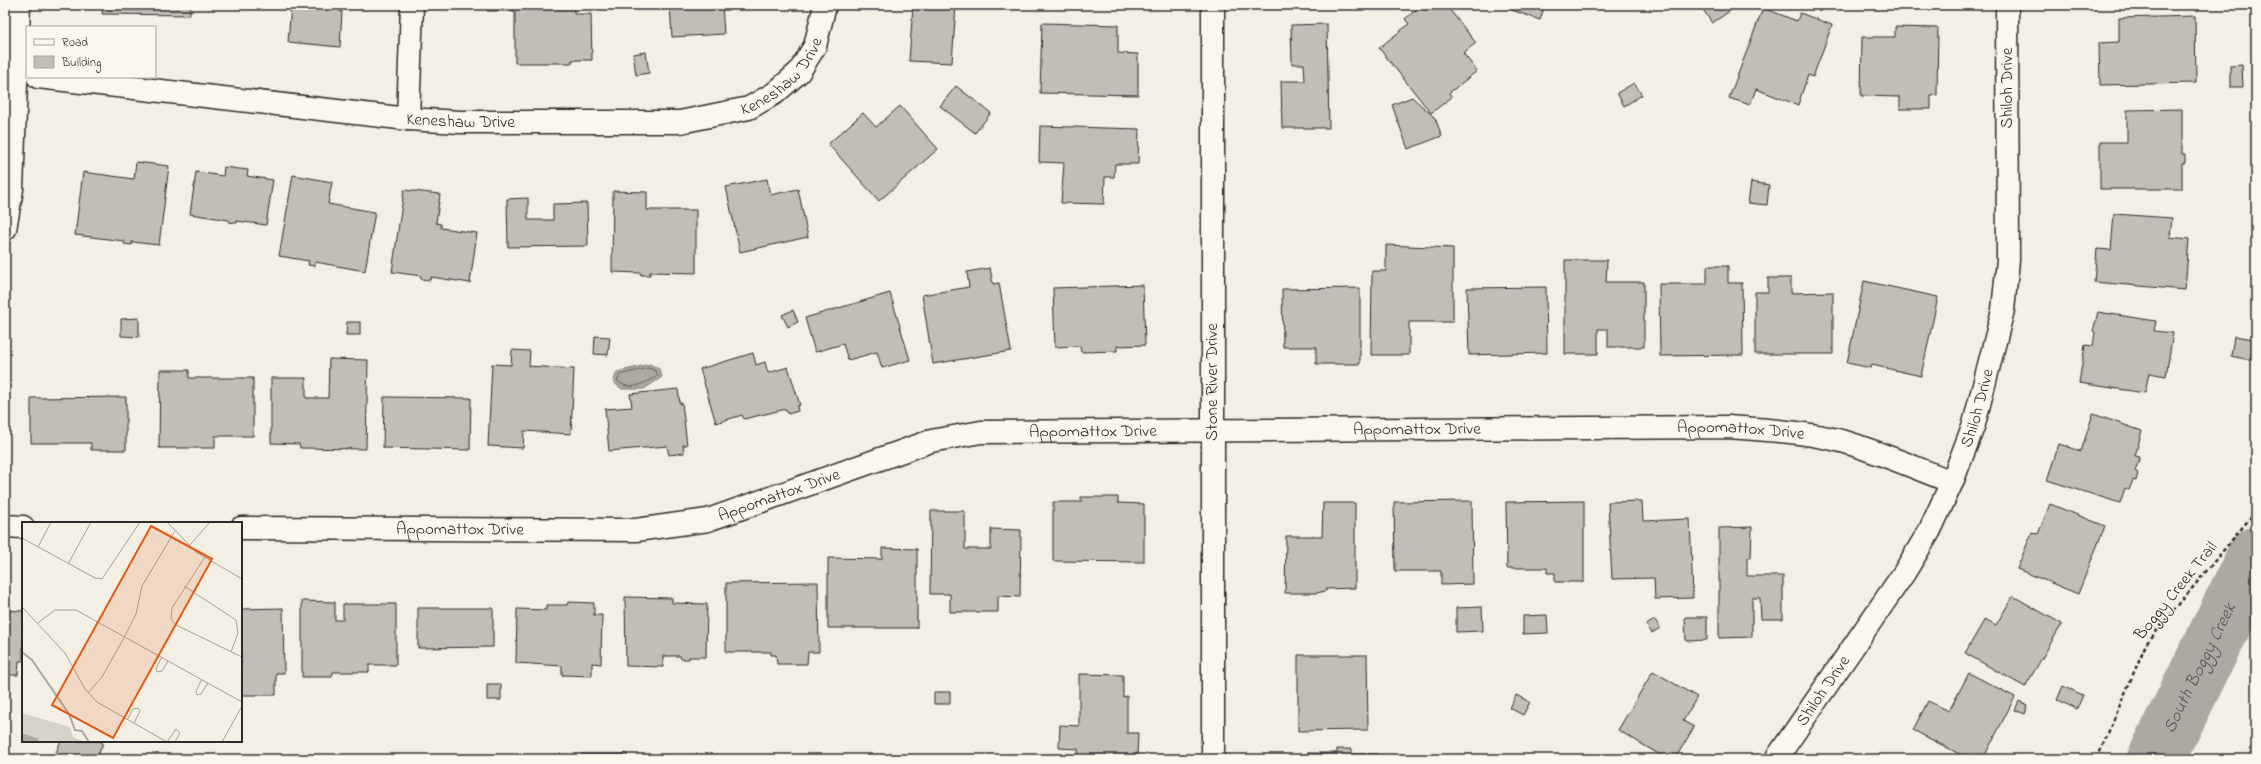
<svg xmlns="http://www.w3.org/2000/svg" width="2261" height="764" font-family="'Indie Flower',sans-serif">
<style>
.water{fill:#aca9a2;stroke:#787772}
.lines{fill:none;stroke-linecap:round;stroke-linejoin:round}
.shore{stroke:#5f5d5b;stroke-width:1}
.river{stroke:#aca9a2;stroke-width:58}
.building{fill:#c0beb6;stroke:#2b2b2b}
.minor-casing{stroke:#2b2b2b;stroke-width:25}
.tertiary-casing{stroke:#2b2b2b;stroke-width:25}
.path{stroke:#2b2b2b;stroke-width:2.5;stroke-dasharray:4 3;stroke-linecap:butt}
.minor{stroke:#fbf7ec;stroke-width:22}
.tertiary{stroke:#fbf7ec;stroke-width:22}
.labels{text-anchor:middle;dominant-baseline:central;stroke-width:3;stroke-linejoin:round;paint-order:stroke}
.street-label{font-size:17px;fill:#2b2b2b;stroke:#fbf7ec}
.water-label{font-size:18px;font-style:italic;fill:#585755;stroke:#fbf7ec}
.inset-river{fill:none;stroke:#aca9a2;stroke-width:2}
.inset-road{fill:none;stroke:#a3a19a;stroke-width:1}
.view{fill:#e8590c;fill-opacity:0.15;stroke:#e8590c;stroke-width:2}
.inset-edge{fill:none;stroke:#2b2b2b;stroke-width:2}
</style>
<rect width="100%" height="100%" fill="#f3efe4"/>
<filter id="ink" filterUnits="userSpaceOnUse"><feTurbulence type="fractalNoise" baseFrequency=".025" numOctaves="2"/><feDisplacementMap in="SourceGraphic" scale="8" xChannelSelector="R" yChannelSelector="G"/><feConvolveMatrix kernelMatrix="1 2 1 2 8 2 1 2 1" color-interpolation-filters="sRGB"/></filter>
<g filter="url(#ink)">
<!-- water -->
<path class="water" d="M 650,364 L 659,369 L 662,377 L 644,389 L 622,389 L 613,382 L 617,372 Z"/>
<g class="lines">
<!-- shore -->
<path class="shore" d="M 649,368 L 656,371 L 658,376 C 644,382 633,393 617,381 L 620,375 Z"/>
<!-- river -->
<path class="river" id="s1" d="M 2156,759 L 2256,556"/>
</g>
<!-- building -->
<path class="building" d="M 103,5 L 190,5 L 190,15 L 102,14 Z
M 291,5 L 340,5 L 339,11 L 342,11 L 340,47 L 288,42 Z
M 487,5 L 574,5 L 574,14 L 591,14 L 592,60 L 572,60 L 572,63 L 515,63 L 515,11 L 487,11 Z
M 670,5 L 722,5 L 724,34 L 672,37 Z
M 913,5 L 956,5 L 952,63 L 909,61 Z
M 1422,5 L 1446,5 L 1476,43 L 1463,53 L 1477,71 L 1449,93 L 1452,97 L 1431,113 L 1379,48 L 1409,24 L 1405,19 Z
M 1498,5 L 1545,5 L 1540,20 Z
M 1700,5 L 1739,5 L 1712,23 Z
M 1763,8 L 1797,21 L 1800,13 L 1832,25 L 1813,77 L 1808,75 L 1798,105 L 1756,89 L 1750,105 L 1729,98 Z
M 2195,16 L 2196,83 L 2100,85 L 2099,43 L 2119,42 L 2119,18 Z
M 1042,23 L 1118,25 L 1118,53 L 1138,54 L 1138,95 L 1040,93 Z
M 1327,24 L 1329,128 L 1282,128 L 1281,81 L 1305,81 L 1304,64 L 1292,64 L 1291,25 Z
M 1895,27 L 1938,28 L 1937,95 L 1931,96 L 1931,109 L 1900,109 L 1900,97 L 1861,96 L 1862,37 L 1895,37 Z
M 646,52 L 649,73 L 636,75 L 633,54 Z
M 2242,65 L 2243,87 L 2230,87 L 2230,66 Z
M 1634,83 L 1642,95 L 1624,106 L 1617,93 Z
M 956,86 L 991,113 L 975,133 L 940,106 Z
M 1412,97 L 1435,118 L 1442,136 L 1408,149 L 1392,105 Z
M 900,106 L 938,149 L 879,201 L 828,144 L 863,113 L 876,127 Z
M 2182,109 L 2182,154 L 2185,154 L 2185,163 L 2182,163 L 2182,189 L 2100,189 L 2100,142 L 2127,142 L 2127,110 Z
M 1040,126 L 1139,129 L 1138,164 L 1115,164 L 1114,177 L 1105,177 L 1104,204 L 1061,203 L 1064,163 L 1039,162 Z
M 136,162 L 169,166 L 159,245 L 132,242 L 132,245 L 124,244 L 124,241 L 75,235 L 83,172 L 134,179 Z
M 224,167 L 248,170 L 247,176 L 273,180 L 266,225 L 237,221 L 237,223 L 229,222 L 229,220 L 190,214 L 196,172 L 223,176 Z
M 293,175 L 332,182 L 328,204 L 375,212 L 365,271 L 315,262 L 315,266 L 308,265 L 309,261 L 279,256 Z
M 767,179 L 770,195 L 798,189 L 808,237 L 740,252 L 726,187 Z
M 1751,182 L 1769,185 L 1767,205 L 1748,203 Z
M 404,190 L 440,194 L 436,223 L 441,224 L 441,228 L 477,233 L 470,283 L 431,277 L 430,280 L 421,279 L 421,276 L 392,272 Z
M 613,191 L 647,192 L 647,210 L 696,210 L 696,273 L 650,272 L 650,275 L 641,275 L 641,273 L 612,272 Z
M 528,198 L 528,220 L 553,220 L 553,204 L 587,203 L 588,246 L 508,247 L 507,199 Z
M 2114,214 L 2172,218 L 2170,237 L 2189,239 L 2185,290 L 2094,282 L 2097,249 L 2111,250 Z
M 1386,245 L 1453,248 L 1453,322 L 1409,322 L 1409,355 L 1371,355 L 1372,271 L 1386,271 Z
M 1565,260 L 1607,260 L 1606,282 L 1644,282 L 1644,347 L 1608,347 L 1608,329 L 1598,329 L 1598,354 L 1565,354 Z
M 1707,266 L 1728,266 L 1728,283 L 1742,283 L 1743,355 L 1660,356 L 1659,284 L 1707,284 Z
M 990,268 L 993,284 L 999,283 L 1011,351 L 933,364 L 922,295 L 969,287 L 967,272 Z
M 1768,278 L 1791,278 L 1791,293 L 1833,292 L 1833,354 L 1755,354 L 1755,292 L 1768,292 Z
M 1864,281 L 1938,297 L 1921,376 L 1872,365 L 1871,368 L 1847,363 Z
M 1143,285 L 1145,345 L 1117,346 L 1117,351 L 1081,352 L 1080,346 L 1055,347 L 1053,288 Z
M 1546,287 L 1547,353 L 1469,355 L 1467,288 Z
M 1360,288 L 1360,364 L 1316,364 L 1316,347 L 1283,347 L 1282,289 Z
M 890,293 L 910,360 L 882,368 L 877,352 L 848,360 L 843,344 L 815,352 L 805,318 Z
M 793,310 L 798,322 L 788,327 L 782,315 Z
M 2098,312 L 2156,321 L 2154,331 L 2173,333 L 2166,376 L 2149,373 L 2145,393 L 2079,383 L 2085,345 L 2093,346 L 2095,332 L 2093,331 Z
M 139,318 L 139,337 L 121,336 L 121,319 Z
M 347,322 L 360,322 L 360,335 L 346,335 Z
M 595,336 L 610,337 L 608,355 L 594,354 Z
M 2234,336 L 2254,339 L 2250,360 L 2231,356 Z
M 512,350 L 530,351 L 529,366 L 574,369 L 571,434 L 524,431 L 523,448 L 488,446 L 492,364 L 511,365 Z
M 753,353 L 756,365 L 765,362 L 768,373 L 788,367 L 800,405 L 797,406 L 798,411 L 788,414 L 786,409 L 744,419 L 742,415 L 716,423 L 700,369 Z
M 329,359 L 368,360 L 366,449 L 300,448 L 299,444 L 271,443 L 271,378 L 306,378 L 306,398 L 328,398 Z
M 160,370 L 189,370 L 189,378 L 253,378 L 253,436 L 215,436 L 215,448 L 159,448 Z
M 678,389 L 680,404 L 682,403 L 687,445 L 683,445 L 684,453 L 669,455 L 667,446 L 609,451 L 605,409 L 632,407 L 630,394 Z
M 126,397 L 126,450 L 91,450 L 91,443 L 31,443 L 31,398 Z
M 384,397 L 471,398 L 470,450 L 383,448 Z
M 2093,414 L 2142,431 L 2135,456 L 2140,457 L 2135,471 L 2138,473 L 2136,481 L 2133,480 L 2129,490 L 2125,488 L 2120,503 L 2047,480 L 2059,444 L 2081,451 Z
M 1081,497 L 1118,497 L 1118,503 L 1144,504 L 1144,562 L 1053,561 L 1053,502 L 1081,502 Z
M 1472,501 L 1473,584 L 1441,585 L 1441,571 L 1395,571 L 1394,502 Z
M 1584,501 L 1584,582 L 1555,582 L 1555,573 L 1547,573 L 1547,568 L 1507,568 L 1506,502 Z
M 1642,501 L 1643,521 L 1690,519 L 1693,598 L 1655,599 L 1654,578 L 1612,579 L 1608,502 Z
M 1323,503 L 1355,503 L 1355,588 L 1326,589 L 1326,591 L 1316,593 L 1285,593 L 1286,536 L 1322,536 Z
M 2050,504 L 2105,526 L 2078,594 L 2017,569 L 2032,532 L 2038,534 Z
M 931,511 L 965,511 L 965,549 L 991,549 L 991,529 L 1021,530 L 1020,597 L 998,596 L 998,612 L 950,612 L 950,594 L 930,594 Z
M 1752,527 L 1751,558 L 1747,558 L 1747,576 L 1783,576 L 1783,619 L 1761,619 L 1760,598 L 1752,598 L 1752,637 L 1719,638 L 1719,528 Z
M 882,548 L 917,549 L 917,628 L 828,628 L 828,558 L 882,559 Z
M 818,582 L 819,652 L 808,652 L 807,664 L 777,664 L 776,655 L 771,655 L 771,652 L 726,652 L 726,583 Z
M 2013,596 L 2062,624 L 2025,687 L 1965,653 L 1985,619 L 1996,625 Z
M 625,597 L 672,598 L 672,603 L 707,604 L 706,657 L 689,657 L 689,659 L 681,659 L 680,656 L 663,656 L 663,667 L 626,666 Z
M 302,601 L 335,602 L 335,620 L 343,620 L 343,604 L 396,604 L 396,665 L 369,665 L 369,672 L 333,672 L 332,677 L 302,677 Z
M 568,602 L 594,603 L 594,615 L 602,615 L 601,664 L 592,663 L 592,676 L 562,675 L 562,666 L 516,663 L 517,609 L 546,610 L 546,605 L 567,605 Z
M 1482,607 L 1483,631 L 1456,632 L 1456,608 Z
M 283,608 L 284,673 L 276,673 L 276,695 L 241,695 L 241,609 Z
M 418,608 L 493,608 L 493,647 L 418,648 Z
M 5,610 L 23,611 L 23,661 L 19,661 L 18,675 L 5,675 Z
M 1547,615 L 1548,633 L 1523,634 L 1523,616 Z
M 1685,617 L 1707,617 L 1707,640 L 1686,641 Z
M 1655,620 L 1660,628 L 1652,633 L 1646,625 Z
M 1298,655 L 1367,655 L 1368,730 L 1298,731 Z
M 1653,671 L 1697,697 L 1683,721 L 1694,727 L 1675,759 L 1667,759 L 1618,730 Z
M 1969,673 L 2015,697 L 1983,759 L 1969,759 L 1913,730 L 1928,701 L 1949,711 Z
M 1079,674 L 1123,675 L 1123,697 L 1127,696 L 1127,733 L 1138,733 L 1137,759 L 1078,759 L 1078,749 L 1059,748 L 1060,725 L 1079,726 Z
M 487,684 L 501,684 L 501,700 L 487,700 Z
M 2063,686 L 2083,695 L 2077,709 L 2057,700 Z
M 934,692 L 950,692 L 950,704 L 934,704 Z
M 1516,695 L 1530,702 L 1523,715 L 1510,708 Z
M 2019,701 L 2028,705 L 2025,714 L 2015,710 Z
M 61,741 L 99,741 L 103,743 L 97,758 L 99,759 L 53,759 Z
M 1337,749 L 1352,749 L 1352,754 L 1377,754 L 1378,759 L 1308,759 L 1307,753 L 1337,753 Z
M 582,754 L 627,754 L 627,759 L 582,759 Z"/>
<g class="lines">
<defs>
<g id="minor">
<path id="s2" d="M 38,77 L 408,119 L 460,122 L 680,122 L 749,108 L 775,93 L 799,72 L 815,46 L 825,5"/>
<path d="M 408,119 L 412,5"/>
<path d="M 5,526 L 23,527"/>
<path id="s3" d="M 241,528 L 636,530 L 708,520 L 931,441 L 981,432 L 1729,427 C 1768,430 1808,432 1845,442 C 1881,453 1916,468 1952,482"/>
<path d="M 1213,759 L 1213,5"/>
</g>
<g id="tertiary">
<path d="M 5,229 L 12,189 L 19,5"/>
<path id="s4" d="M 1776,759 L 1904,573 L 1930,530 L 1952,482 L 1974,424 L 2003,310 L 2008,260 L 2007,5"/>
</g>
</defs>
<!-- minor casing -->
<use href="#minor" class="minor-casing"/>
<!-- tertiary casing -->
<use href="#tertiary" class="tertiary-casing"/>
<!-- path -->
<path class="path" d="M 2097,759 L 2146,644 L 2256,511"/>
<!-- minor -->
<use href="#minor" class="minor"/>
<!-- tertiary -->
<use href="#tertiary" class="tertiary"/>
</g>
</g>
<g class="labels">
<!-- street labels -->
<g class="street-label">
<text stroke="none"><textPath href="#s2" startOffset="761">Keneshaw Drive</textPath></text>
<text transform="translate(2007 88) rotate(-90)">Shiloh Drive</text>
<text stroke="none"><textPath href="#s2" startOffset="425">Keneshaw Drive</textPath></text>
<text transform="translate(1212 382) rotate(-90)">Stone River Drive</text>
<text stroke="none"><textPath href="#s4" startOffset="407">Shiloh Drive</textPath></text>
<text stroke="none"><textPath href="#s3" startOffset="1191">Appomattox Drive</textPath></text>
<text stroke="none"><textPath href="#s3" startOffset="867">Appomattox Drive</textPath></text>
<text stroke="none"><textPath href="#s3" startOffset="1515">Appomattox Drive</textPath></text>
<text stroke="none"><textPath href="#s3" startOffset="543">Appomattox Drive</textPath></text>
<text stroke="none"><textPath href="#s3" startOffset="219">Appomattox Drive</textPath></text>
<text transform="translate(2176 591) rotate(-51)">Boggy Creek Trail</text>
<text stroke="none"><textPath href="#s4" startOffset="83">Shiloh Drive</textPath></text>
</g>
<!-- water labels -->
<g class="water-label">
<text stroke="none"><textPath href="#s1" startOffset="101">South Boggy Creek</textPath></text>
</g>
</g>
<!-- overview -->
<g transform="translate(22 522)">
<rect width="220" height="220" fill="#f3efe4"/>
<path d="M 0,191 L 48,205 L 51,215 L 63,220 L 0,220 Z" fill="#d5d2c9"/>
<path d="M 0,211 L 16,217 L 17,220 L 0,220 Z" fill="#aca9a2"/>
<path class="inset-river" d="M 0,130 L 10,138 L 47,192 L 53,208 L 60,209 L 67,220"/>
<path class="inset-road" d="M 145,0 L 174,30 L 220,57M 0,16 L 73,56 L 80,57 L 118,0M 167,24 L 188,0M 16,25 L 29,0M 183,35 L 150,86 L 149,97 L 154,103 L 220,135M 46,42 L 69,0M 162,64 L 214,98 L 216,111 L 209,130M 0,85 L 43,131 L 63,167 L 75,180 L 145,220M 16,101 L 33,88 L 54,88 L 220,180M 140,135 L 134,146 L 135,150 L 140,149 L 146,139M 180,157 L 174,169 L 175,173 L 179,172 L 186,161M 66,171 L 80,155 L 103,114 L 114,92 L 120,64 L 153,9M 105,198 L 111,187 L 116,186 L 118,189 L 112,201M 145,220 L 154,207 L 158,211 L 153,220M 200,220 L 220,184"/>
<path class="view" d="M 129,4 L 190,37 L 91,216 L 30,183 Z"/>
<rect width="220" height="220" class="inset-edge"/>
</g>
<!-- margin -->
<rect width="2261" height="764" fill="none" stroke="#fbf7ec" stroke-width="20"/>
<rect x="10" y="10" width="2241" height="744" fill="none" stroke="#2b2b2b" stroke-width="1.5" filter="url(#ink)"/>
<!-- legend -->
<rect x="26" y="26" width="130" height="52" fill="#fbf7ec" stroke="#a8a59f"/>
<rect x="34" y="39" width="20" height="6" fill="#fbf7ec" stroke="#a8a59f"/>
<text x="62" y="46" font-size="12" fill="#2b2b2b">Road</text>
<rect x="34" y="56" width="20" height="12" fill="#c0beb6" stroke="#a8a59f"/>
<text x="62" y="66" font-size="12" fill="#2b2b2b">Building</text>
</svg>
